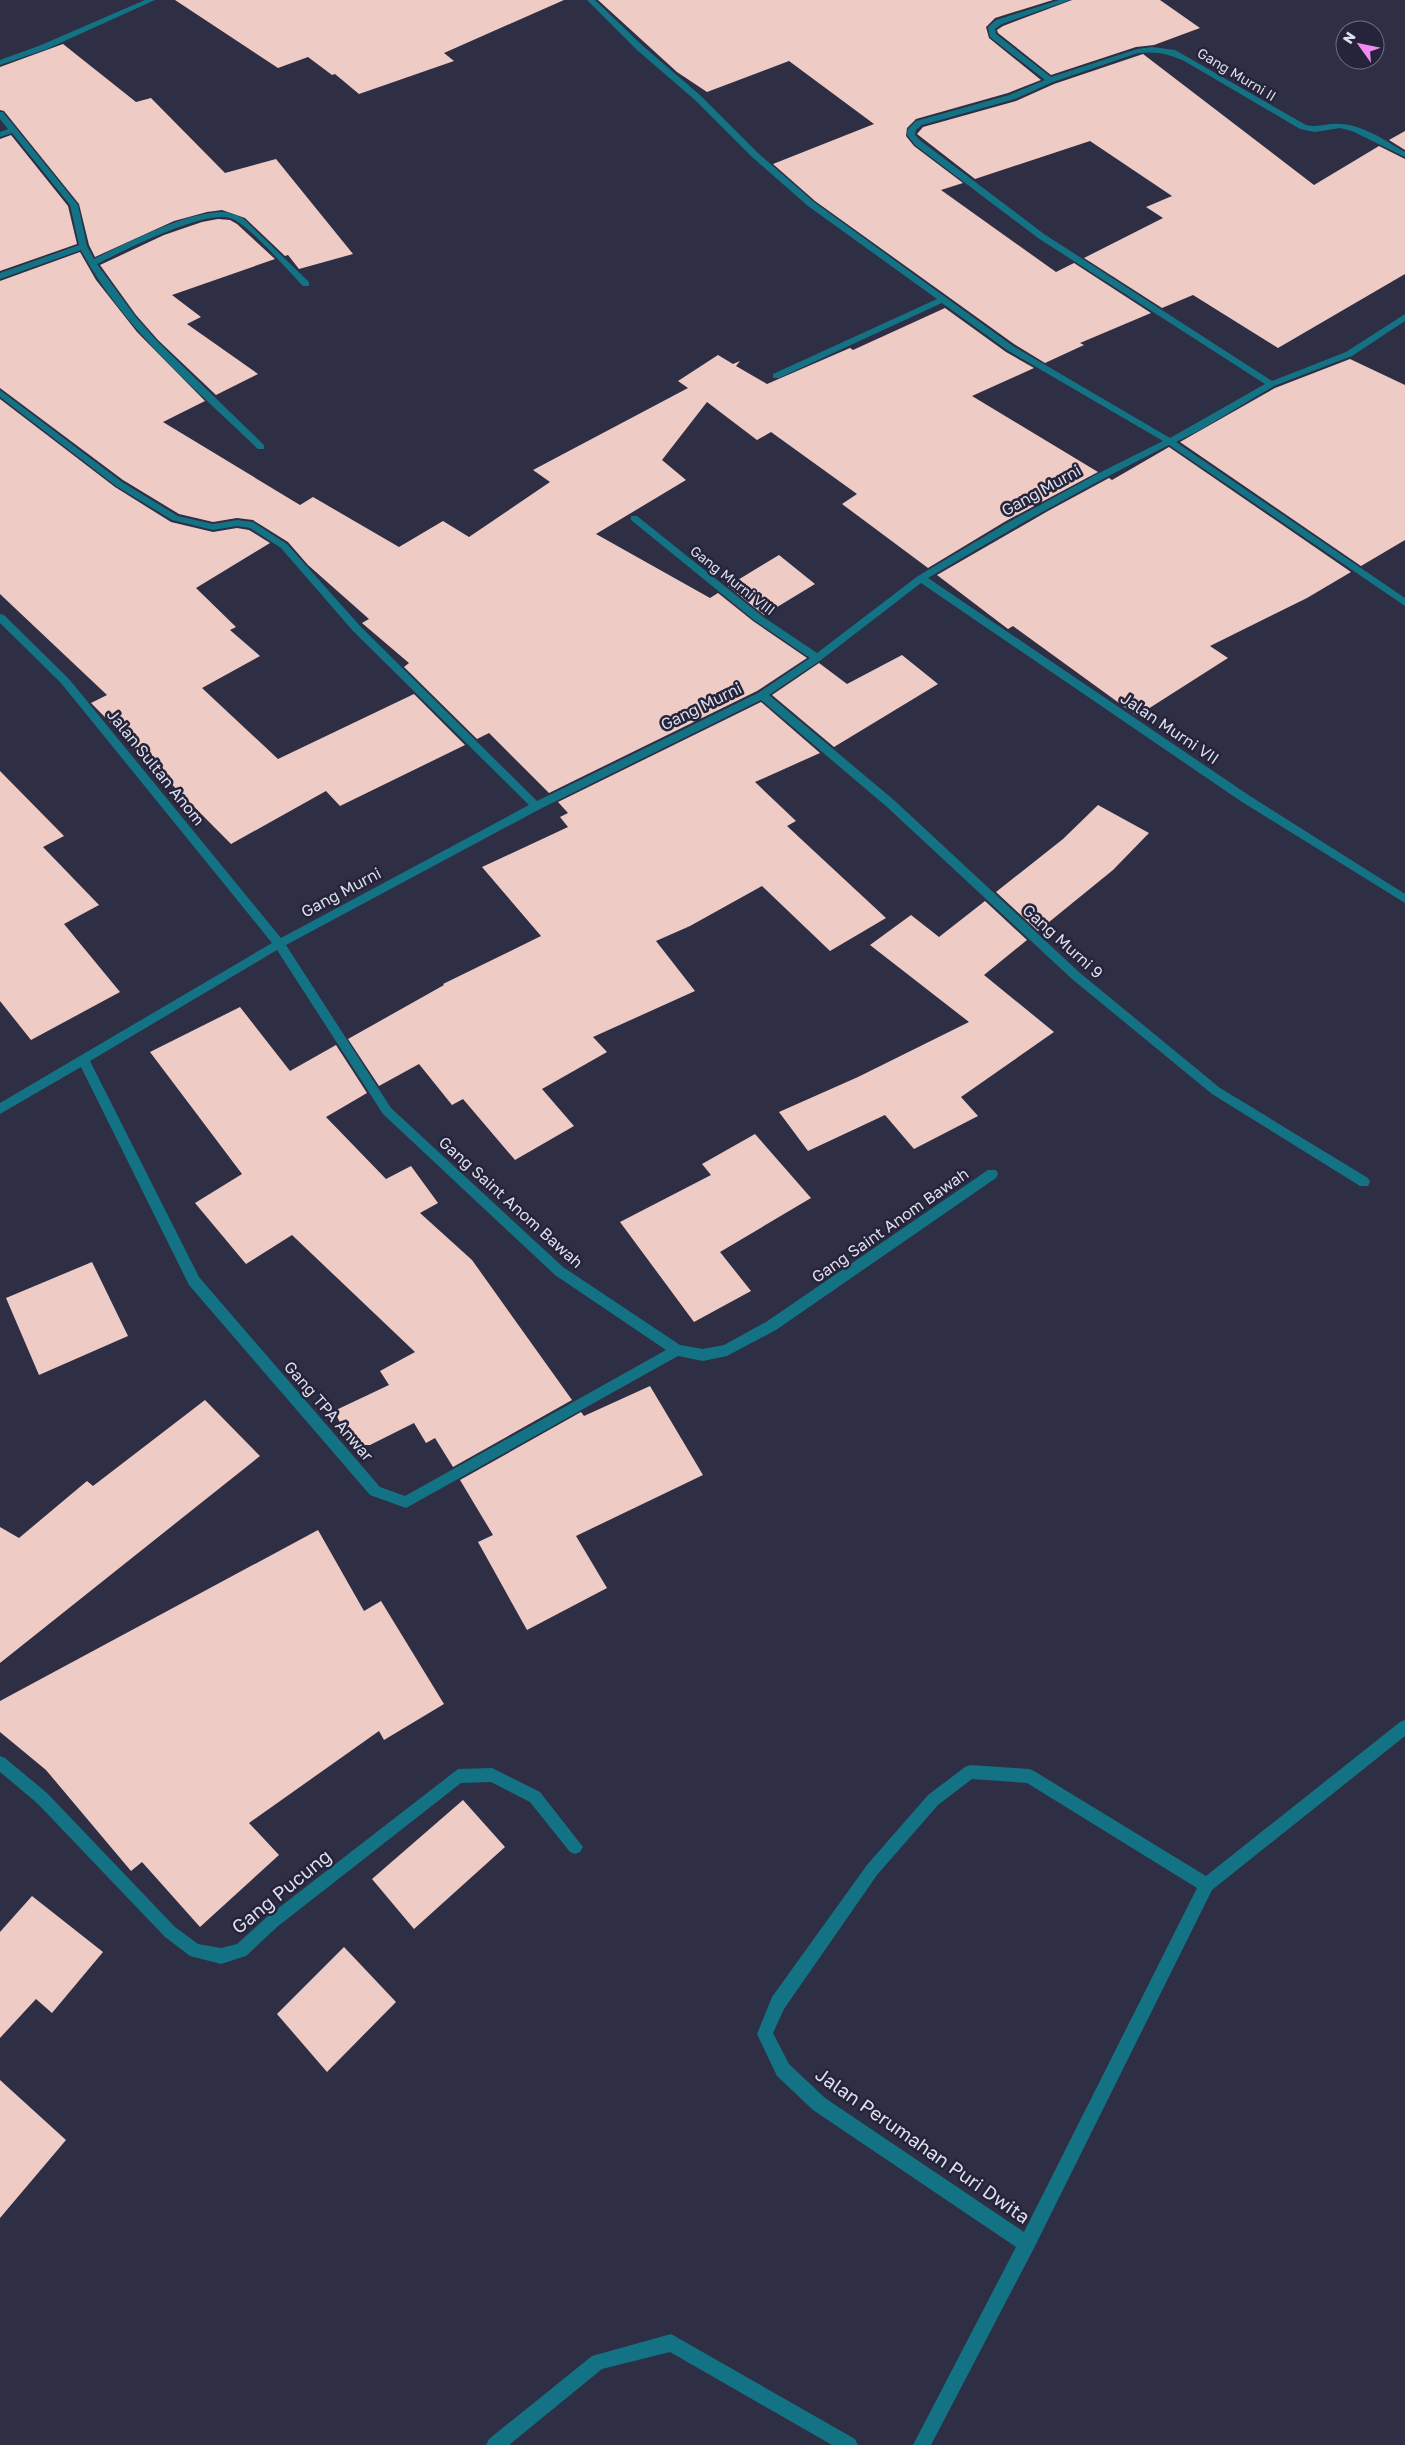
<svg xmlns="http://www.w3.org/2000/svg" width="1405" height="2445" font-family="'Golos Text',sans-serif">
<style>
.building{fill:#efcbc5}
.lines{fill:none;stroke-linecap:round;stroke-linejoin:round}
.minor{fill:#137384;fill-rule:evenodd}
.labels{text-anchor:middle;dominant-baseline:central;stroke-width:5;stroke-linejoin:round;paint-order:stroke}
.far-street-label{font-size:14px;fill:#dedfee;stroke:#25243a}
.street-label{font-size:16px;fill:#dedfee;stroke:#25243a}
.near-street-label{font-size:19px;fill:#dedfee;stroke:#25243a}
</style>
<rect width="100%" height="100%" fill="#2e2e45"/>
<!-- building -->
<path class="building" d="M 175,0 L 564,0 L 444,53 L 454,61 L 359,94 L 335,74 L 332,75 L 308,57 L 278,68 Z
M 598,0 L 1053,0 L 995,18 L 986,27 L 989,38 L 1041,80 L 1008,93 L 916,119 L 907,128 L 906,136 L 914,146 L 963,183 L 941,190 L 1056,272 L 1074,263 L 1151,313 L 1080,343 L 1084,345 L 1045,363 L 1014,344 L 815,201 L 773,164 L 874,124 L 789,61 L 707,92 L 677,72 Z
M 1072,0 L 1160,0 L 1200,28 L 1154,45 L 1136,47 L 1051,75 L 998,33 L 997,30 L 1003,26 Z
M 63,44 L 136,102 L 151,98 L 225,173 L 276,159 L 353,254 L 299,269 L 288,255 L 285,256 L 245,218 L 222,210 L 207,212 L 174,221 L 95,257 L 89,245 L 79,204 L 4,111 L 0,110 L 0,67 Z
M 1143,54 L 1314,185 L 1379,146 L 1405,159 L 1405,274 L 1278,348 L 1193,295 L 1162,308 L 1084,258 L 1163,218 L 1146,207 L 1172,196 L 1090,141 L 975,179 L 917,134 L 923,127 L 1016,101 L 1054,84 Z
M 1405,131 L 1405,150 L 1389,140 Z
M 11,135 L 68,206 L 77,244 L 0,271 L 0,139 Z
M 218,219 L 230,220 L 237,224 L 275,259 L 172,295 L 201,317 L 187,324 L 258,374 L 216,395 L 158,340 L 136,315 L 100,265 L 164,235 L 202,222 Z
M 80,252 L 96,280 L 137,332 L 205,401 L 163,422 L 300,505 L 313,497 L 399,547 L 443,521 L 469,537 L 550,482 L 533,470 L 688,388 L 678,381 L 718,355 L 733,364 L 740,361 L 736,366 L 767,384 L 850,348 L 853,350 L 945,308 L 1006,352 L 1034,368 L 972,396 L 1098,472 L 1006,521 L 928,568 L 842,504 L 857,494 L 771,432 L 757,440 L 707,402 L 662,460 L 686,480 L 596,534 L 710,598 L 718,593 L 753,621 L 807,658 L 757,691 L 549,793 L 489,733 L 477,739 L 404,667 L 409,663 L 362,623 L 369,619 L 308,565 L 288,542 L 253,520 L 237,518 L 213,522 L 179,514 L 123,480 L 0,388 L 0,281 Z
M 1350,359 L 1405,385 L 1405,540 L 1361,566 L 1180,442 L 1275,388 Z
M 0,399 L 115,487 L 171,522 L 213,532 L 237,528 L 249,530 L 270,543 L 196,588 L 236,627 L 230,630 L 260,656 L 202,688 L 278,759 L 414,694 L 465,745 L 340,806 L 326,791 L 231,844 L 91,703 L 107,695 L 0,594 Z
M 1169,447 L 1351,572 L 1307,598 L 1210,646 L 1228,658 L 1137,716 L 1013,626 L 1008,629 L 937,575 L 1048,511 L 1109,478 L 1112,480 Z
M 779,555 L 815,584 L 764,615 L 728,586 Z
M 902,655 L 938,684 L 834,747 L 772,695 L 819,663 L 847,684 Z
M 761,702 L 820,753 L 755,782 L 796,821 L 787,826 L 886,918 L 830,951 L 762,886 L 690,926 L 656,941 L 695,991 L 593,1037 L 607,1052 L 542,1089 L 574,1126 L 515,1160 L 463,1099 L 452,1105 L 419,1064 L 379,1086 L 348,1039 L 444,985 L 443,984 L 541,936 L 482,867 L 568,827 L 560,817 L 568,813 L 558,802 Z
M 0,771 L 64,836 L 43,847 L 99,905 L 64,924 L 120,992 L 31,1040 L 0,1001 Z
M 1098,805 L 1149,833 L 1113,870 L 1038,931 L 996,892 L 1063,839 Z
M 985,901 L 1027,940 L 984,975 L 1054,1032 L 961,1097 L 978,1116 L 914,1149 L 885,1115 L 808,1151 L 779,1112 L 858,1077 L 969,1022 L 870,945 L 911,915 L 939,937 Z
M 240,1007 L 290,1071 L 336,1045 L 367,1093 L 326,1117 L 386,1179 L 411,1166 L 438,1203 L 420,1213 L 472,1260 L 572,1400 L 453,1467 L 435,1438 L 426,1443 L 414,1423 L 370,1445 L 352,1445 L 334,1411 L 389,1385 L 380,1371 L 415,1352 L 292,1235 L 246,1264 L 195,1203 L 242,1174 L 150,1052 Z
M 755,1134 L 811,1198 L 720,1252 L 751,1291 L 694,1322 L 620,1222 L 711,1175 L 702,1164 Z
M 92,1262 L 128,1336 L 39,1375 L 6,1298 Z
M 650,1386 L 703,1475 L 576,1536 L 607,1588 L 527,1630 L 478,1542 L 493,1535 L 460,1480 L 581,1412 L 584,1416 Z
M 205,1400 L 260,1456 L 0,1663 L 0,1527 L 19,1538 L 87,1481 L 93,1486 Z
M 318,1530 L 364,1611 L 381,1601 L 444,1704 L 384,1740 L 379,1731 L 249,1823 L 279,1855 L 200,1927 L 142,1862 L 131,1871 L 46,1770 L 0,1732 L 0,1701 Z
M 463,1800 L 505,1847 L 414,1929 L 372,1879 Z
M 32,1896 L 103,1952 L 52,2013 L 36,1999 L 0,2038 L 0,1932 Z
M 344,1947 L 396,2002 L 327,2072 L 277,2014 Z
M 0,2080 L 66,2140 L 0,2218 Z"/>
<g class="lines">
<!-- minor -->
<path class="minor" d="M 145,0 L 155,0 L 47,49 L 0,65 L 0,60 L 41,45 Z
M 587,0 L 595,0 L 643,46 L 701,96 L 758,153 L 814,202 L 1013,346 L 1170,438 L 1265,384 L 1038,238 L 915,145 L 907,135 L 908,129 L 916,121 L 1009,95 L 1045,80 L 990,37 L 988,27 L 996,20 L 1059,0 L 1070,0 L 1002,24 L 995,29 L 996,34 L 1051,77 L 1137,49 L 1152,47 L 1175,50 L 1306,125 C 1318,128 1328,123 1341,124 C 1363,125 1386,141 1405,152 L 1405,157 L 1352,131 L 1340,128 L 1315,132 L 1300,129 L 1186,62 C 1170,54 1157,51 1138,53 L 1053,82 L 1015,99 L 922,125 L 916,130 L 915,135 L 921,141 L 1044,234 L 1272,381 L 1346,352 L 1405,314 L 1405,321 L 1352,356 L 1274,386 L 1200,430 L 1176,442 L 1405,598 L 1405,606 L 1169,445 C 1087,486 1007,531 928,578 L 1250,796 L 1405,894 L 1405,903 L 1242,802 L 921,583 L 821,660 L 769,695 L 895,801 L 1080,973 L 1220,1088 L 1368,1178 L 1370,1182 L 1368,1186 L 1360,1186 L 1212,1094 L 1072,979 L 887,807 L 761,700 L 540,809 L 286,945 L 391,1108 L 563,1267 L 680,1345 L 703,1349 L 724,1345 L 766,1322 L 988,1170 L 996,1170 L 998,1174 L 996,1178 L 776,1330 L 727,1356 L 703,1361 L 678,1356 L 406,1508 L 370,1495 L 189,1285 L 81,1067 L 0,1114 L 0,1103 L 272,943 L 61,683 L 0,623 L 0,614 L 4,615 L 69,679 L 281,938 L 529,805 L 353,631 L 281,548 L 250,528 L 237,526 L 213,530 L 172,520 L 116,486 L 0,397 L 0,390 L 122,482 L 178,516 L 213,524 L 237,520 L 253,522 L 287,544 L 361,627 L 537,801 L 758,693 L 810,658 L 754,620 L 631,520 L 631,516 L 637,516 L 762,616 L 817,653 L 918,576 L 1007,523 L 1097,474 L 1163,441 L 1007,350 L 942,303 L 779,378 L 773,378 L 773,374 L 937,299 L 808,206 L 752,157 L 695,100 L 637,50 ZM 277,950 L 383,1114 L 555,1275 L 666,1350 L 405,1496 L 380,1487 L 199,1277 L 90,1061 Z
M 0,112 L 3,112 L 78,205 L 87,246 L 94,259 C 127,243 186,212 222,212 C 230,212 237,215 244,219 L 309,282 L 309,286 L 303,286 C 287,270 249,224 230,218 C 203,210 123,251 97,264 L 135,316 L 157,341 L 264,445 L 264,449 L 258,449 C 195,388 122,328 81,250 L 0,279 L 0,273 L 79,245 L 70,205 L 12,133 L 0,137 L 0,132 L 8,129 L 0,119 Z
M 1405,1720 L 1405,1736 L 1212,1890 L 1033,2250 L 931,2445 L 913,2445 L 1016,2247 L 813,2110 L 777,2076 L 757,2034 L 772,1997 L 867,1865 L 928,1795 L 965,1767 L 970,1765 L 1029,1769 L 1034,1771 L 1206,1876 L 1400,1722 ZM 972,1779 L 1027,1783 L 1197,1888 L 1024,2232 L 825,2098 L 789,2064 L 773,2033 L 784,2009 L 877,1875 L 938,1805 Z
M 0,1756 L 5,1758 L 47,1793 L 175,1927 L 198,1944 L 221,1948 L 237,1944 L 267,1917 L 458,1769 L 492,1768 L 540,1792 L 583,1847 L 580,1852 L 575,1854 L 570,1852 L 530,1802 L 491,1782 L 461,1783 L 277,1927 L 246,1956 L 221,1964 L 190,1956 L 165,1937 L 37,1803 L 0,1772 Z
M 671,2334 L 855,2439 L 858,2445 L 832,2445 L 670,2352 L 602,2369 L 509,2445 L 486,2445 L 489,2439 L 592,2356 Z"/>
</g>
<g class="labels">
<!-- far-street labels -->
<g class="far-street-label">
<text transform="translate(1237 74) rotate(31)">Gang Murni II</text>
<text transform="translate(733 580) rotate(38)">Gang Murni VIII</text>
</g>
<!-- street labels -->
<g class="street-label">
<text transform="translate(1041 490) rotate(-29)">Gang Murni</text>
<text transform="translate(701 706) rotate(-26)">Gang Murni</text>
<text transform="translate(1170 728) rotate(34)">Jalan Murni VII</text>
<text transform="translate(156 767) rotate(51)">Jalan Sultan Anom</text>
<text transform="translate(341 892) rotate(-28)">Gang Murni</text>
<text transform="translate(1063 941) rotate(42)">Gang Murni 9</text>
<text transform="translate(511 1202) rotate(42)">Gang Saint Anom Bawah</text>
<text transform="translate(890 1225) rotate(-35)">Gang Saint Anom Bawah</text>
<text transform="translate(329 1411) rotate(49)">Gang TPA Anwar</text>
</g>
<!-- near-street labels -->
<g class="near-street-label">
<text transform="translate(281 1891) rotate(-39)">Gang Pucung</text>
<text transform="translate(923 2145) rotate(35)">Jalan Perumahan Puri Dwita</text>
</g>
</g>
<!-- north arrow -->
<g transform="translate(1360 45) rotate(303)"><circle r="24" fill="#25243a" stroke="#6f6f82"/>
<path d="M0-4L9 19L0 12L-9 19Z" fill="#f38af1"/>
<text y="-8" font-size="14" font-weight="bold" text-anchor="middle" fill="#dedfee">N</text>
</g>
</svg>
